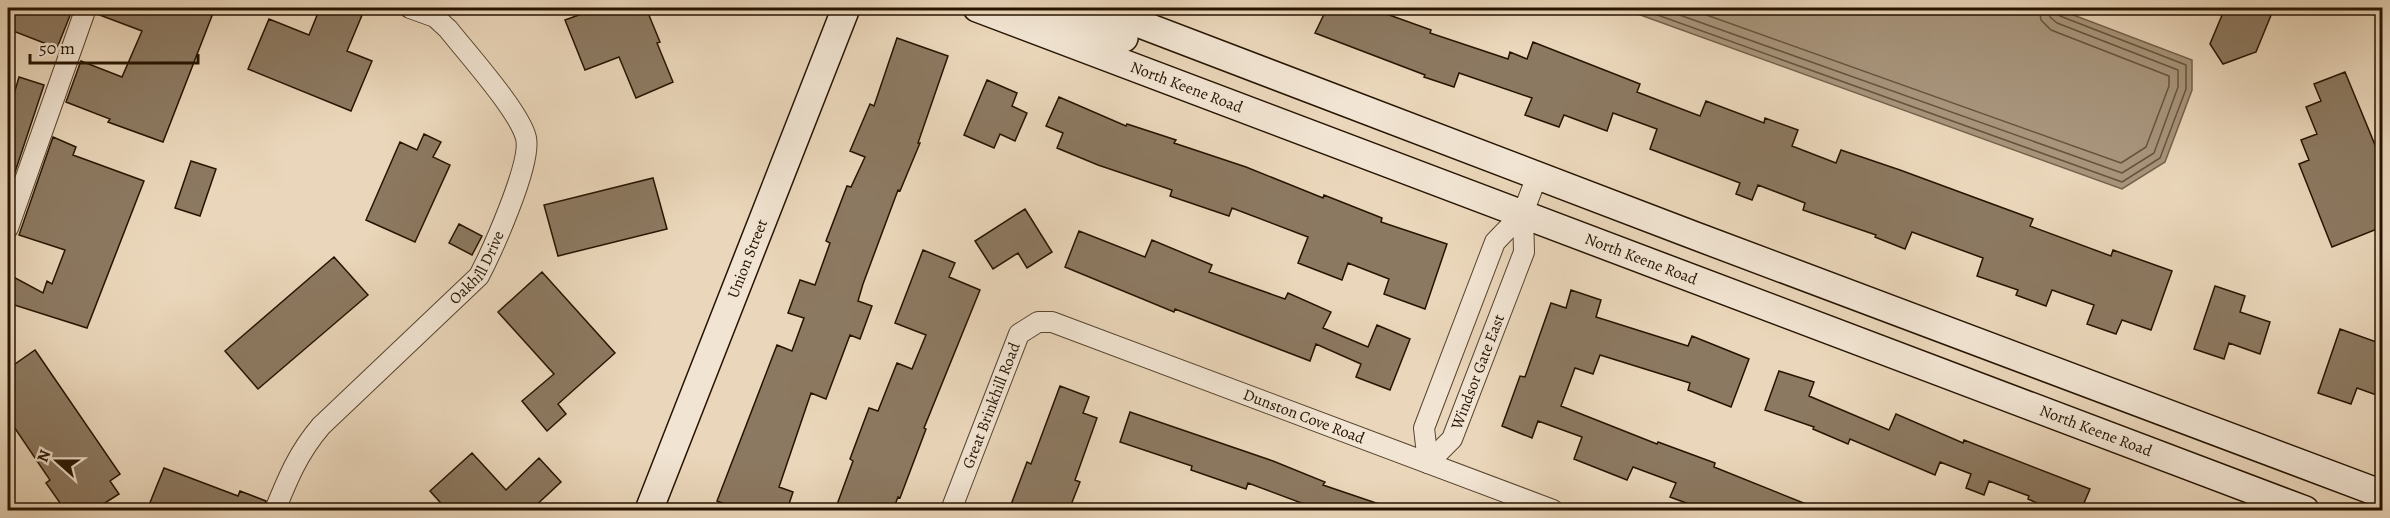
<svg xmlns="http://www.w3.org/2000/svg" width="2390" height="518" font-family="Alegreya,serif">
<style>
.water{fill:#a7947b;stroke:#73614a;stroke-width:1.5}
.lines{fill:none;stroke-linecap:round;stroke-linejoin:round}
.shore{stroke:#66543e;stroke-width:1.5}
.building{fill:#8c7961;stroke:#261400;stroke-width:1.5}
.street-casing{stroke:#57442e;stroke-width:22}
.secondary-casing{stroke:#261400;stroke-width:30}
.street{stroke:#f1e4d2;stroke-width:20}
.secondary{stroke:#f1e4d2;stroke-width:27}
.labels{text-anchor:middle;dominant-baseline:central;stroke-width:6;stroke-linejoin:round;paint-order:stroke}
.street-label{font-size:16px;fill:#261400;stroke:#f1e4d2}
</style>
<rect width="100%" height="100%" fill="#ead6ba"/>
<filter id="stains"><feTurbulence type="fractalNoise" baseFrequency=".00333" numOctaves="4"/><feColorMatrix values="0 0 0 0 .2 0 0 0 0 .09 0 0 0 0 .02 0 0 0 .5 -.17"/></filter>
<radialGradient id="worn" r=".72"><stop offset=".6" stop-color="#630" stop-opacity="0"/><stop offset="1" stop-color="#630" stop-opacity=".3"/></radialGradient>
<!-- water -->
<path class="water" d="M 1621,8 L 2055,8 L 2192,60 L 2192,90 L 2165,162 L 2122,189 Z"/>
<g class="lines">
<!-- shore -->
<path class="shore" d="M 1638,8 L 2122,182 L 2160,158 L 2186,89 L 2186,65 L 2060,16 L 2056,12 L 2055,8
M 1660,8 L 2122,173 L 2154,153 L 2178,87 L 2178,70 L 2057,23 L 2050,17 L 2048,8
M 1687,8 L 2121,163 L 2146,147 L 2169,86 L 2169,76 L 2051,30 L 2041,20 L 2039,8"/>
</g>
<!-- building -->
<path class="building" d="M 8,8 L 73,8 L 57,48 L 8,29 Z
M 98,8 L 215,8 L 163,142 L 108,122 L 110,119 L 66,102 L 81,61 L 122,77 L 142,31 L 97,14 Z
M 320,8 L 365,8 L 347,51 L 372,61 L 351,111 L 248,69 L 269,19 L 309,35 Z
M 598,8 L 646,8 L 660,42 L 657,43 L 673,82 L 636,98 L 619,57 L 585,70 L 565,20 Z
M 1327,8 L 1370,8 L 1431,30 L 1430,33 L 1508,59 L 1510,52 L 1527,59 L 1533,42 L 1640,84 L 1637,92 L 1700,116 L 1706,101 L 1764,123 L 1765,118 L 1798,130 L 1792,146 L 1836,163 L 1841,150 L 1900,170 L 2033,219 L 2030,226 L 2111,256 L 2113,250 L 2172,271 L 2151,330 L 2122,320 L 2116,334 L 2087,324 L 2094,305 L 2052,290 L 2046,306 L 2016,295 L 2018,290 L 1977,276 L 1983,258 L 1912,232 L 1905,249 L 1875,237 L 1876,235 L 1803,210 L 1805,203 L 1758,185 L 1752,200 L 1736,194 L 1740,183 L 1650,149 L 1657,129 L 1613,113 L 1607,131 L 1564,115 L 1559,127 L 1525,115 L 1532,98 L 1459,73 L 1454,87 L 1424,77 L 1425,75 L 1315,33 Z
M 2225,8 L 2274,8 L 2256,52 L 2223,64 L 2210,44 Z
M 897,38 L 948,56 L 918,143 L 920,143 L 900,191 L 898,190 L 863,284 L 858,301 L 872,306 L 860,339 L 850,335 L 826,399 L 811,393 L 779,487 L 793,492 L 787,510 L 732,510 L 733,507 L 717,501 L 777,345 L 792,351 L 804,318 L 788,313 L 800,280 L 815,285 L 830,243 L 826,241 L 847,186 L 851,187 L 865,157 L 850,151 L 870,104 L 874,106 Z
M 2345,72 L 2382,162 L 2382,227 L 2332,247 L 2299,164 L 2309,160 L 2301,140 L 2317,134 L 2306,107 L 2321,101 L 2314,84 Z
M 19,77 L 44,85 L 11,184 L 8,183 L 8,114 Z
M 987,80 L 1017,93 L 1012,106 L 1027,113 L 1015,141 L 1000,134 L 994,148 L 964,135 Z
M 1059,97 L 1126,126 L 1127,124 L 1176,140 L 1174,143 L 1246,167 L 1323,198 L 1324,195 L 1382,218 L 1381,222 L 1447,244 L 1425,309 L 1384,294 L 1389,279 L 1348,263 L 1342,280 L 1298,263 L 1308,237 L 1232,208 L 1229,216 L 1170,196 L 1172,190 L 1098,165 L 1057,148 L 1063,133 L 1046,126 Z
M 424,134 L 441,142 L 433,157 L 450,165 L 415,242 L 366,220 L 400,142 L 417,150 Z
M 53,137 L 76,147 L 73,155 L 144,181 L 87,328 L 8,303 L 8,274 L 43,293 L 47,281 L 52,284 L 65,250 L 19,235 Z
M 191,161 L 216,169 L 200,216 L 175,208 Z
M 653,178 L 667,229 L 558,256 L 544,205 Z
M 1025,209 L 1052,252 L 1027,268 L 1018,253 L 993,269 L 975,241 Z
M 459,224 L 482,236 L 472,255 L 449,243 Z
M 1079,231 L 1145,257 L 1152,240 L 1212,265 L 1209,272 L 1285,299 L 1288,293 L 1331,312 L 1323,328 L 1368,347 L 1377,325 L 1410,339 L 1390,390 L 1356,377 L 1361,364 L 1316,344 L 1310,361 L 1175,309 L 1174,312 L 1065,267 Z
M 923,250 L 955,263 L 949,277 L 980,290 L 924,428 L 926,429 L 900,498 L 898,497 L 893,510 L 835,510 L 853,461 L 850,459 L 869,408 L 878,411 L 897,363 L 912,369 L 926,335 L 895,323 Z
M 334,257 L 368,295 L 258,389 L 225,351 Z
M 542,272 L 615,353 L 558,404 L 566,414 L 547,431 L 522,401 L 554,374 L 498,312 Z
M 2215,286 L 2245,296 L 2240,312 L 2270,322 L 2260,354 L 2229,343 L 2224,359 L 2194,349 Z
M 1571,290 L 1601,300 L 1596,317 L 1688,346 L 1692,336 L 1749,359 L 1731,407 L 1688,390 L 1690,383 L 1600,355 L 1593,374 L 1575,368 L 1561,406 L 1657,444 L 1658,442 L 1715,463 L 1714,467 L 1821,510 L 1705,510 L 1670,497 L 1676,483 L 1633,467 L 1627,480 L 1574,459 L 1582,437 L 1538,421 L 1532,438 L 1502,426 L 1520,376 L 1525,377 L 1551,303 L 1566,308 Z
M 2340,329 L 2382,344 L 2382,397 L 2357,388 L 2351,404 L 2318,393 Z
M 35,350 L 120,474 L 110,481 L 119,494 L 94,510 L 65,510 L 46,483 L 50,480 L 8,418 L 8,369 Z
M 1779,371 L 1814,382 L 1809,396 L 1889,430 L 1896,414 L 1963,443 L 1964,440 L 2090,489 L 2081,510 L 2042,510 L 2044,506 L 2028,499 L 2029,496 L 1989,481 L 1984,495 L 1966,488 L 1971,474 L 1940,462 L 1935,475 L 1850,439 L 1848,444 L 1813,429 L 1814,427 L 1765,410 Z
M 1060,386 L 1089,397 L 1083,413 L 1097,418 L 1075,480 L 1080,482 L 1069,510 L 1009,510 L 1027,462 L 1031,464 Z
M 1130,412 L 1273,461 L 1325,482 L 1323,485 L 1388,507 L 1388,510 L 1320,510 L 1248,483 L 1246,489 L 1191,470 L 1192,466 L 1120,442 Z
M 472,453 L 506,490 L 539,458 L 561,482 L 531,510 L 447,510 L 430,491 Z
M 164,468 L 238,496 L 240,491 L 266,501 L 263,510 L 147,510 Z"/>
<g class="lines">
<defs>
<g id="street">
<path d="M 8,228 L 86,8"/>
<path id="s1" d="M 1428,463 L 1452,439 L 1524,252 L 1523,213 L 1537,176"/>
<path d="M 1428,463 L 1424,428 L 1495,242 L 1523,213"/>
<path id="s2" d="M 275,510 C 288,478 298,453 321,426 L 479,276 C 492,251 532,163 526,138 C 520,112 467,53 448,29 L 435,17 L 410,8"/>
<path id="s3" d="M 951,510 L 1019,334 L 1038,322 L 1052,322 L 1553,510"/>
</g>
<g id="secondary">
<path id="s4" d="M 977,8 L 2305,510"/>
<path d="M 1045,8 L 1124,38"/>
<path d="M 1098,8 L 1693,235 L 2382,494"/>
<path id="s5" d="M 649,510 L 846,8"/>
</g>
</defs>
<!-- street casing -->
<use href="#street" class="street-casing"/>
<!-- secondary casing -->
<use href="#secondary" class="secondary-casing"/>
<!-- street -->
<use href="#street" class="street"/>
<!-- secondary -->
<use href="#secondary" class="secondary"/>
</g>
<g class="labels">
<!-- street labels -->
<g class="street-label">
<text stroke="none"><textPath href="#s4" startOffset="224">North Keene Road</textPath></text>
<text stroke="none"><textPath href="#s4" startOffset="710">North Keene Road</textPath></text>
<text stroke="none"><textPath href="#s5" startOffset="270">Union Street</textPath></text>
<text stroke="none"><textPath href="#s2" startOffset="320">Oakhill Drive</textPath></text>
<text stroke="none"><textPath href="#s1" startOffset="106">Windsor Gate East</textPath></text>
<text stroke="none"><textPath href="#s3" startOffset="112">Great Brinkhill Road</textPath></text>
<text stroke="none"><textPath href="#s3" startOffset="494">Dunston Cove Road</textPath></text>
<text stroke="none"><textPath href="#s4" startOffset="1196">North Keene Road</textPath></text>
</g>
</g>
<!-- margin -->
<rect width="2390" height="518" fill="none" stroke="#ead6ba" stroke-width="30"/>
<rect x="9" y="9" width="2372" height="500" fill="none" stroke="#261400" stroke-width="3"/>
<rect x="15" y="15" width="2360" height="488" fill="none" stroke="#261400" stroke-width="1.5"/>
<!-- north arrow -->
<g transform="translate(57 461) rotate(291)" stroke="#f1e4d2" stroke-width="4.5" paint-order="stroke">
<path d="M0-4.5L10 22L0 15L-10 22Z" fill="#261400"/>
<text y="-9" font-size="16" font-weight="bold" text-anchor="middle" fill="#261400">N</text>
</g>
<!-- scale -->
<path d="M30 54v9h168v-9" fill="none" stroke="#261400" stroke-width="3"/>
<text x="39" y="54" font-size="18" fill="#261400" stroke="#f1e4d2" stroke-width="4.5" paint-order="stroke">50 m</text>
<rect width="100%" height="100%" filter="url(#stains)"/>
<rect width="100%" height="100%" fill="url(#worn)"/>
</svg>
